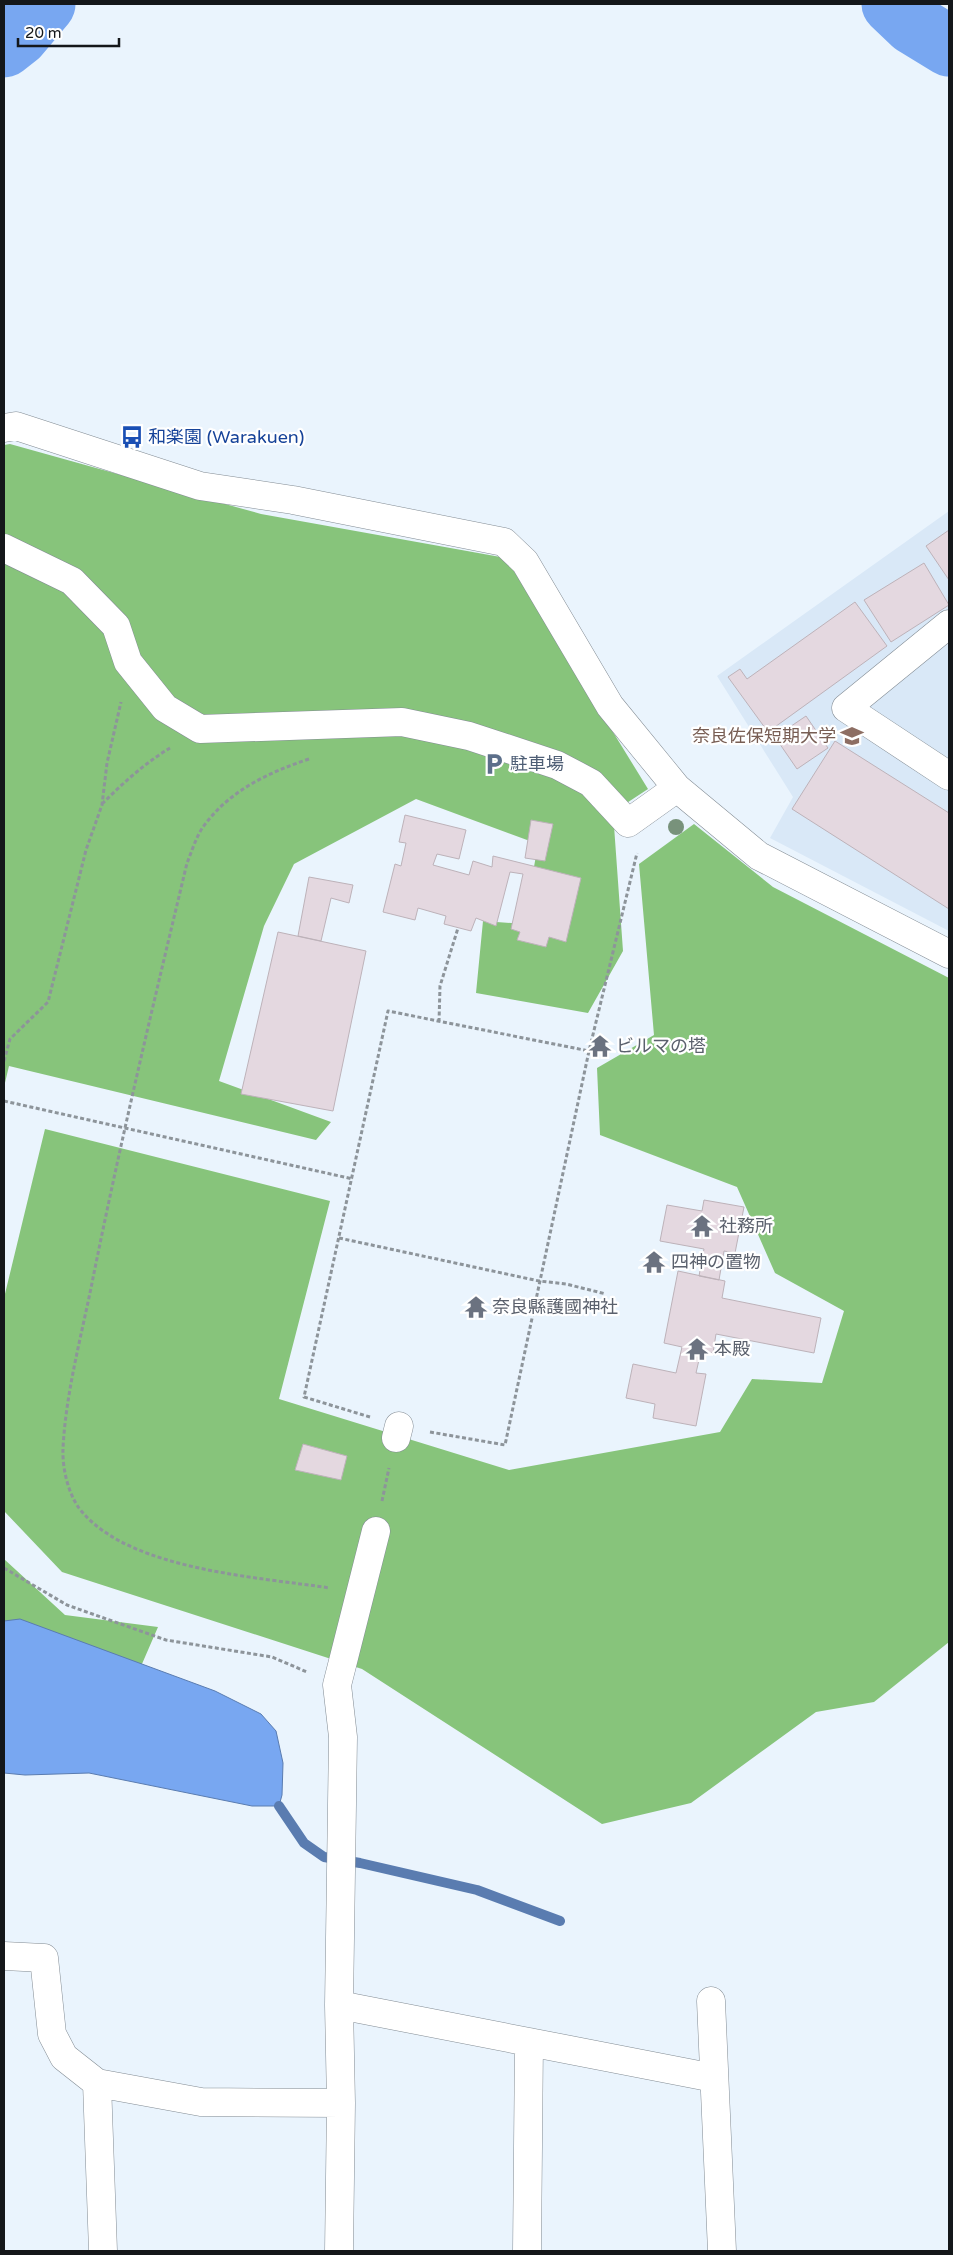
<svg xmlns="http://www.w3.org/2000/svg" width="953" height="2255" font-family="'Varela Round','Noto Sans JP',sans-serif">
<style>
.built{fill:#d9e8f7}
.forest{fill:#87c47b}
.water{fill:#78a7f1;stroke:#5a7cb0}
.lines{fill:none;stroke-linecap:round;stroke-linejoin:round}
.stream{stroke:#5a7cb0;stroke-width:10}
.river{stroke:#78a7f1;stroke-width:61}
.building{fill:#e4d8e0;stroke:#bdb2b9}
.minor-casing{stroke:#838c94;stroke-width:29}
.path{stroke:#8d949a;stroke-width:3;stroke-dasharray:4 2.5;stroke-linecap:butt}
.minor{stroke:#fff;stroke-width:28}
.tree{fill:#78927b}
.labels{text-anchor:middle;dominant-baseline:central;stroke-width:4.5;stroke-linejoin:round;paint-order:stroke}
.transit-label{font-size:18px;fill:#164399;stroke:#fff;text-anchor:start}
.education-label{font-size:18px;fill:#785e54;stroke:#fff;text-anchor:end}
.service-label{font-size:18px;fill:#4e5e75;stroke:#fff;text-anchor:start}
.worship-label{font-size:18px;fill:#5b616d;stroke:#fff;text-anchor:start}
</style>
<rect width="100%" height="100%" fill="#eaf4fd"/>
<!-- built -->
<path class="built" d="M 949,511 L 949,931 L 770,838 L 793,797 L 717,676 Z"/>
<!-- forest -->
<path class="forest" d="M 10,444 L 261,514 L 506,558 L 648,789 L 613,812 L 623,951 L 588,1013 L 476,993 L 483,921 L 524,924 L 538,844 L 416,799 L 294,864 L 264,926 L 219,1081 L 331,1122 L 316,1140 L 9,1066 L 4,1087 L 4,445 Z
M 694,824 L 773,887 L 949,978 L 949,1642 L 874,1702 L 816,1712 L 691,1803 L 602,1824 L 362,1669 L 62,1572 L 4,1511 L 4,1298 L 45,1129 L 330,1201 L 279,1399 L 509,1470 L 720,1432 L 752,1379 L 822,1383 L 844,1311 L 775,1273 L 737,1187 L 600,1135 L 597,1068 L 654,1035 L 639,864 Z
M 4,1559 L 65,1615 L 158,1627 L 132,1687 L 4,1627 Z"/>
<!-- water -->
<path class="water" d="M 20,1619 L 215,1691 L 261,1714 L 276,1731 L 283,1763 L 282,1795 L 279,1806 L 252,1806 L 89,1773 L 25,1775 L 4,1773 L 4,1621 Z"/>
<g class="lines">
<!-- stream -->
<path class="stream" d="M 279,1806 L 304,1843 L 324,1857 L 360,1863 L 477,1890 L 560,1921"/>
<!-- river -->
<path class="river" d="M 892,4 L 913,24 L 949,46
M 4,47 L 18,36 L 45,4"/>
</g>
<!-- building -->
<path class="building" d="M 949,530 L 949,580 L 926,546 Z
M 924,563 L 949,605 L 891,642 L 864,600 Z
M 855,602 L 887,646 L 768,732 L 728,677 L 740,669 L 747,679 Z
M 806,716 L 828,748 L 797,769 L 775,737 Z
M 835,741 L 949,813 L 949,909 L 792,809 Z
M 405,815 L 466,830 L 459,859 L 437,854 L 433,865 L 469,875 L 473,861 L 492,867 L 493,856 L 581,878 L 566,942 L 549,937 L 546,947 L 517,940 L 520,932 L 511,929 L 523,874 L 510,872 L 496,926 L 476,918 L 471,931 L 444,924 L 446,916 L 418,908 L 415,920 L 383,912 L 395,864 L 401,866 L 406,843 L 399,842 Z
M 531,820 L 553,824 L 545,861 L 525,858 Z
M 309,877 L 353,885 L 349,903 L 331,898 L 321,941 L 298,936 Z
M 278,932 L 366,951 L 333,1111 L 241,1094 Z
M 704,1200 L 744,1207 L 735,1253 L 724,1251 L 719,1280 L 699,1276 L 704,1249 L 660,1241 L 667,1205 L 702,1211 Z
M 678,1271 L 725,1281 L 722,1298 L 821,1318 L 814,1353 L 716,1334 L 713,1353 L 701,1351 L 696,1373 L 706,1374 L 696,1426 L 653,1418 L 655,1404 L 626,1398 L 633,1364 L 676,1373 L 682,1347 L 664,1343 Z
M 303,1444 L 347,1456 L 341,1480 L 295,1470 Z"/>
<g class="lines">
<defs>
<path id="minor" d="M 4,428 L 16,426 L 200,486 L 293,500 L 504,542 L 525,562 L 610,706 L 677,788 L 759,856 L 949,954
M 4,548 L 72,581 L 116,626 L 128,662 L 165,708 L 200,729 L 402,722 L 469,736 L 557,765 L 591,783 L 628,823 L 677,788
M 949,624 L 846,708 L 949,776
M 396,1438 L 399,1426
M 4,1956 L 44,1958 L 52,2034 L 64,2057 L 97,2083 L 201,2102 L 341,2103
M 711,2001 L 722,2251
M 339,2005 L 714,2078
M 97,2083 L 103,2251
M 339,2251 L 341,2103 L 339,2005 L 343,1737 L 337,1685 L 376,1531
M 527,2251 L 529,2042"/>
</defs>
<!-- minor casing -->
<use href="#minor" class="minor-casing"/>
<!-- path -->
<path class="path" d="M 309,759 C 267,773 229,791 203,827 C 196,837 192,851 187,863 C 154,1001 121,1139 93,1278 C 82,1334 66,1391 63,1448 C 62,1469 69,1499 84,1514 C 134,1570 257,1577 330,1588
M 102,804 C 123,783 145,763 170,748
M 439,1022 L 440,986 L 458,928
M 4,1061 L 10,1039 L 48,1002 L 86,850 L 102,805 L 107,763 L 121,702
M 4,1101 L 353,1179
M 339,1238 L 539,1281 L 566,1284 L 606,1294
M 370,1417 L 304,1397 L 388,1011 L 589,1051
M 430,1432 L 505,1445 L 589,1051 L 637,853
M 382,1501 L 389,1468
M 4,1568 L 67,1605 L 166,1640 L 272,1657 L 307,1672"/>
<!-- minor -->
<use href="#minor" class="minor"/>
</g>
<!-- trees -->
<circle class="tree" cx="676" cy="827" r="8"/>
<!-- icons -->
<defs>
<symbol id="bus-bare" viewBox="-9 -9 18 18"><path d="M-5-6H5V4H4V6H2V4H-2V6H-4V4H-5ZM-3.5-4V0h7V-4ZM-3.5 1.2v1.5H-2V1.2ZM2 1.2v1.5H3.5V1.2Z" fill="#1a4fb4" stroke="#fff" stroke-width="2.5" paint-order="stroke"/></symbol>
<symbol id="university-bare" viewBox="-9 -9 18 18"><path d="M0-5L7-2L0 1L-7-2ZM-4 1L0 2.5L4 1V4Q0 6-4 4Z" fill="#8d6e63" stroke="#fff" stroke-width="2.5" paint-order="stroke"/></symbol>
<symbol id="parking-bare" viewBox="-9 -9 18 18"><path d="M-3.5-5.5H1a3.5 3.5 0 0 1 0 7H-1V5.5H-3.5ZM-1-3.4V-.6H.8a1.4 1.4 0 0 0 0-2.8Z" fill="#5c6f8a" stroke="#fff" stroke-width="2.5" paint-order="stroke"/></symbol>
<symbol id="temple-bare" viewBox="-9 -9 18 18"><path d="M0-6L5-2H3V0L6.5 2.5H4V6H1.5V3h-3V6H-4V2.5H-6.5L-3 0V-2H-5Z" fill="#6b7280" stroke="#fff" stroke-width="2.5" paint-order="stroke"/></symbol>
</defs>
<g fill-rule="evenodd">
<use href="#bus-bare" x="116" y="421" width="32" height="32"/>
<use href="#university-bare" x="836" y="720" width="32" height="32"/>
<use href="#parking-bare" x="478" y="748" width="32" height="32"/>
<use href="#temple-bare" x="584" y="1030" width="32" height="32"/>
<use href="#temple-bare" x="686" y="1210" width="32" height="32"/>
<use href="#temple-bare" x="638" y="1246" width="32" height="32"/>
<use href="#temple-bare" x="460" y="1291" width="32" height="32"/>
<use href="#temple-bare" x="681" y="1333" width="32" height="32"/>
</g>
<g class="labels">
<!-- transit labels -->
<g class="transit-label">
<text x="148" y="437">和楽園 (Warakuen)</text>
</g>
<!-- education labels -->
<g class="education-label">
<text x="836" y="736">奈良佐保短期大学</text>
</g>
<!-- service labels -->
<g class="service-label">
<text x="510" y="764">駐車場</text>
</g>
<!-- worship labels -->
<g class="worship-label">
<text x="616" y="1046">ビルマの塔</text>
<text x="719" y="1226">社務所</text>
<text x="671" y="1262">四神の置物</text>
<text x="492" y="1307">奈良縣護國神社</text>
<text x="714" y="1349">本殿</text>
</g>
</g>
<!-- border -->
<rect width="953" height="2255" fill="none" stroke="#14171a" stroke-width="10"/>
<!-- scale -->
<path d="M18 38v8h101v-8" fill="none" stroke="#14171a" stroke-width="2.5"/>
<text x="25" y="38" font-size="15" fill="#14171a" stroke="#ffffff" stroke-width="4" paint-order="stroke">20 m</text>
</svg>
